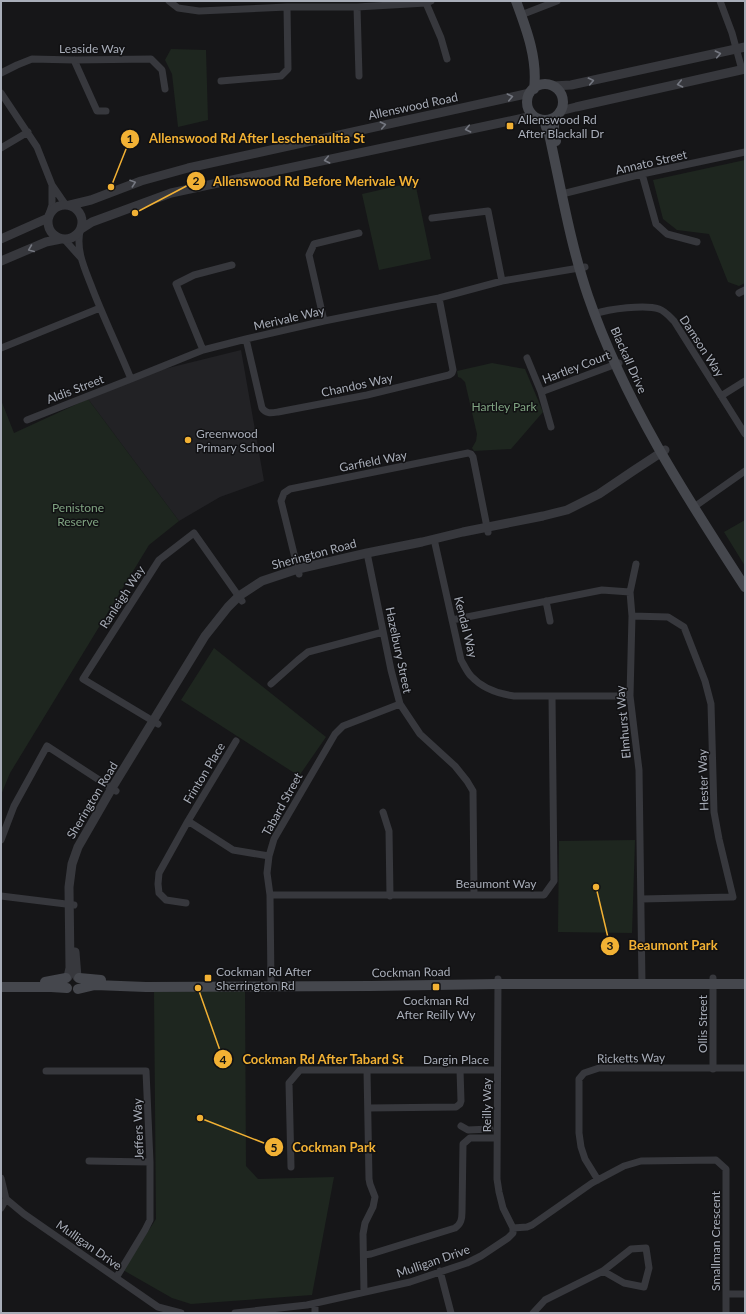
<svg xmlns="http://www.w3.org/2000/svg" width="746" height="1314" font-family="Lato,sans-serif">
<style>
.built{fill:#222225}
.green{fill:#1e261f}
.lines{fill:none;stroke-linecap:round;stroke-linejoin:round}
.minor{stroke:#37383d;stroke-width:7}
.tertiary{stroke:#37383d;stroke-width:9}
.secondary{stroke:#45474d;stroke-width:10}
.oneway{stroke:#757881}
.poi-dot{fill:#f2b134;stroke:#111113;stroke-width:1.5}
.labels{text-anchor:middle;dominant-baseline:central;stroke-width:3;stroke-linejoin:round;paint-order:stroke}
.street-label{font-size:12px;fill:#a8adb8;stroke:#111113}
.poi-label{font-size:12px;fill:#a8adb8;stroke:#111113;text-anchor:start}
.park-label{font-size:12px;fill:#7fa381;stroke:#111113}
.leader{fill:none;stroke:#f2b134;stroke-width:1.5}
.callout-dot{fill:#f2b134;stroke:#111113;stroke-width:1.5}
.mark-label{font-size:12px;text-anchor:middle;font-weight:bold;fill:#111}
.callout-label{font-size:13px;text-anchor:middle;font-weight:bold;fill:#f2b134;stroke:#111113;stroke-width:3;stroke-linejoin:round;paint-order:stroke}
</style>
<rect width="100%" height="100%" fill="#161618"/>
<!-- built -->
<path class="built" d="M 241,350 L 264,481 L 220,497 L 179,521 L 88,399 L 148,373 Z"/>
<!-- green -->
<path class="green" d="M 171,49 L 206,50 L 208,120 L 178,127 L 172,74 L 165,60 Z
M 745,160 L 745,283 L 739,286 L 728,282 L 709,234 L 677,230 L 663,219 L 653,180 Z
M 415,182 L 431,259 L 379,270 L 362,194 Z
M 492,363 L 525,369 L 543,412 L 511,449 L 474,451 L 472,448 L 476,441 L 477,434 L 465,382 L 461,378 L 458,377 L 457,371 Z
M 88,399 L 179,521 L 149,545 L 10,773 L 1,795 L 1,400 L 14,433 Z
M 745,520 L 745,566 L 724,532 Z
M 214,648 L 326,737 L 299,776 L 181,700 Z
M 635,840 L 632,933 L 558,932 L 559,841 Z
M 241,990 L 245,990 L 246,1166 L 258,1179 L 334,1177 L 312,1295 L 191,1304 L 172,1298 L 123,1270 L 156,1219 L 154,992 Z"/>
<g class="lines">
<!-- minor -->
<path class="minor" d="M 169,1 L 178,8 L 199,11 L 287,7 L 357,7 L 426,3 L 431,1
M 720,1 L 732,33 L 742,70
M 426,3 L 441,38 L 447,59
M 357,7 L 359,76
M 521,15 L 557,1
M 74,60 L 97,111 L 106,111
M 1,73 L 17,65 L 32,59 L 74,60 L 151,59 L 162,70 L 165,89
M 221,81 L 281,76 L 288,69 L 287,7
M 1,93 L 37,147 L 52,185 L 65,204
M 1,148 L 28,132
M 642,174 L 656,224 L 667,234 L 697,242
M 562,194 L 642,174 L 745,152
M 49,214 L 52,205 L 52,185
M 432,218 L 488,211 L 502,281
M 80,231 C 76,250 84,267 91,285 C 103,317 118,347 131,379 L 203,350 L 246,339 L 324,321 L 439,298 L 502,281 L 585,267
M 64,239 L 81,258
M 739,293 L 745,290
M 594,314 C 609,309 645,304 659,309 C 665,311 670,317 674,321 L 745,434
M 324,321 L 309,255 L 314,244 L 359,233
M 246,339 L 262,408 C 266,414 271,413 278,412 L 367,395 L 449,375 L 452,373 L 453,370 L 439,298
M 1,348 L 100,308
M 203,350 L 176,284 L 194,275 L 232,265
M 527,358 L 541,392 L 551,427
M 541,392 L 619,363
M 721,396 L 745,381
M 27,420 L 131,379
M 694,507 L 745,471
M 434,539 L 461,660 C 464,665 467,672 471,676 C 482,688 499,694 514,696 L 630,696
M 367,553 L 391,670 L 400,704 L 420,734 L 455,766 L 467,781 L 473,791 L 474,894
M 299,574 L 281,501 L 284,493 L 290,489 L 468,453 L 471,454 L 473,457 L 488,532
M 630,592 L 636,564
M 546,601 L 550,621
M 632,616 L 668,617 L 684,627 L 705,681 L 711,704 L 714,812 L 719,839 L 733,897 L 641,899
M 452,620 L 602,590 L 630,592 L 632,616 L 630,696 L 639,770 L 642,984
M 271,684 L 298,660 L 308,652 L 383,632
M 158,724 L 83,679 L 159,560 L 194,533 L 242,601
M 236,741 L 188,821 L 233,850 L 269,856
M 383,812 L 389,831 L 390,896
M 1,840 L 14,806 L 47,746 L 116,791
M 270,895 L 544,895 L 554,881 L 552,696
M 1,896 L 74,905
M 186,903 L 166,900 L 159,893 L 158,884 L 159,873 L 188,821
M 498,979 L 497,1179 L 499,1192 L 503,1208 L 513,1228
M 271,986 L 270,895 L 267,873 L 269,856 L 274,839 L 335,734 L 343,726 L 400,704
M 713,1069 L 713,978
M 46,1071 L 146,1071 L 150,1162 L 150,1220 L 145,1230 L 116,1278
M 368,1108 L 456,1107 L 460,1104 L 461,1101 L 460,1070
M 461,1126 L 468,1130 L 490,1129
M 89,1161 L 150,1162
M 291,1167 L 289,1083 L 300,1070 L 497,1070
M 1,1178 L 6,1199 L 24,1214 L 158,1307 L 181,1313
M 598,1180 L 585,1159 L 581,1147 L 579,1133 L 579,1079 L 584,1073 L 599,1068 L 745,1068
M 1,1208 L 6,1199
M 364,1255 L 371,1254 L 455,1228 C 461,1224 462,1219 462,1212 L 463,1144 L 470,1138 L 497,1138
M 440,1271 L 451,1313
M 364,1292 L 363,1234 L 365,1223 L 373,1207 L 375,1197 L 370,1184 L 369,1179 L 367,1070
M 726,1294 L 745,1294
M 315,1304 L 315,1313
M 235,1313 L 307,1305 L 410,1282 L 467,1263 L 481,1256 L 508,1238 L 513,1233 L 513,1228 L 527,1227 L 532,1225 L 592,1183 L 624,1166 L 641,1161 L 716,1160 L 726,1169 L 726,1313
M 533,1313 L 545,1300 L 603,1271 L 631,1249 L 646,1248 L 649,1268 L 644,1287 L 624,1283 L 603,1271"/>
<!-- tertiary -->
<path class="tertiary" d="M 553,86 L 571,85 L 745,47
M 560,111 L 576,107 L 745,69
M48 222a17 17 0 1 1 34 0a17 17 0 1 1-34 0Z
M 70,205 L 91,200 L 141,181 L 188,168 L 530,93
M 81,229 L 92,222 L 171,193 L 533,116
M 1,239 L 48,218
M 1,261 L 46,242 L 61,239
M 75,952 L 77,977
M 68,977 L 70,968 L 69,887 L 72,864 L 78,847 L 112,788 L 205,636 L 228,607 L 239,596 L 262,581 L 298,569 L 367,553 L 422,542 L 463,532 L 543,516 L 567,510 L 599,494 L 633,471 L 665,450"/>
<!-- secondary -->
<path class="secondary" d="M 516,1 C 526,28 538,59 534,89
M527 102a18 18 0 1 1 36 0a18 18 0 1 1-36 0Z
M 554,118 L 554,131 L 556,141
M 544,120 L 546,127 L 549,134 C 561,188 570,243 588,296 C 624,401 685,495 745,587
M 79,978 L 101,980
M 45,982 L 66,978
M 1,987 L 51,987 L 67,988
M 78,989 L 95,985 L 146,987 L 371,986 L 498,984 L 745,984"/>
</g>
<!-- one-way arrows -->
<defs><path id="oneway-chevron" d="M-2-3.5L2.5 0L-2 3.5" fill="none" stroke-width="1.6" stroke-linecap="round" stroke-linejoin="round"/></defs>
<g class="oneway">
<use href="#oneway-chevron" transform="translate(718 54) rotate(-12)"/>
<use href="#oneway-chevron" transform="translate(591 81) rotate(-12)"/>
<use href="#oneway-chevron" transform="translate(680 84) rotate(168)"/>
<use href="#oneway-chevron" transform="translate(510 97) rotate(-13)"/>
<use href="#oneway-chevron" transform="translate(383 125) rotate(-12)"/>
<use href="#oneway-chevron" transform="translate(468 129) rotate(168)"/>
<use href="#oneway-chevron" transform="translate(327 160) rotate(168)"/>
<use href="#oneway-chevron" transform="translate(133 183) rotate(-19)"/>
<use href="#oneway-chevron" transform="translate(31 249) rotate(158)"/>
</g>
<!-- markers -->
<g class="poi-dot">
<rect x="506" y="122" width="8" height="8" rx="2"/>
<circle cx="188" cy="440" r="4"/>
<rect x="204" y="974" width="8" height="8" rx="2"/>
<rect x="432" y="983" width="8" height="8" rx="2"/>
</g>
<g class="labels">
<!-- street labels -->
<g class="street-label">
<text x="92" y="48">Leaside Way</text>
<text transform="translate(413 106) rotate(-12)">Allenswood Road</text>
<text transform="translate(651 162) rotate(-13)">Annato Street</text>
<text transform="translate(289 318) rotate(-13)">Merivale Way</text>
<text transform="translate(702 346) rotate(57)">Damson Way</text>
<text transform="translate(629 360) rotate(66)">Blackall Drive</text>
<text transform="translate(576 367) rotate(-21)">Hartley Court</text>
<text transform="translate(357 385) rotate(-12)">Chandos Way</text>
<text transform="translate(75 389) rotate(-21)">Aldis Street</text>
<text transform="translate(373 461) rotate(-11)">Garfield Way</text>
<text transform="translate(314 554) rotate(-15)">Sherington Road</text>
<text transform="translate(122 597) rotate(-57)">Ranleigh Way</text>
<text transform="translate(466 627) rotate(76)">Kendal Way</text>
<text transform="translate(399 650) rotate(78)">Hazelbury Street</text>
<text transform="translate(623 722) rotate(-95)">Elmhurst Way</text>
<text transform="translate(204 773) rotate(-59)">Frinton Place</text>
<text transform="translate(703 780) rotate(-92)">Hester Way</text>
<text transform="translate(92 800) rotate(-59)">Sherington Road</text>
<text transform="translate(282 804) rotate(-61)">Tabard Street</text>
<text x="496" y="883">Beaumont Way</text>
<text transform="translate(411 972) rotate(-1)">Cockman Road</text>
<text transform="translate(702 1024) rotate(-90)">Ollis Street</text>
<text transform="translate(631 1058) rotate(-1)">Ricketts Way</text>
<text x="456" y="1059">Dargin Place</text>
<text transform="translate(486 1105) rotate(-90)">Reilly Way</text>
<text transform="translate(138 1129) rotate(-92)">Jeffers Way</text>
<text transform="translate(715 1241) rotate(-90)">Smallman Crescent</text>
<text transform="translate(89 1245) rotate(35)">Mulligan Drive</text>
<text transform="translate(433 1261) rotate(-19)">Mulligan Drive</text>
</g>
<!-- poi labels -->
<g class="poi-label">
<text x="518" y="119">Allenswood Rd<tspan x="518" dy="14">After Blackall Dr</tspan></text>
<text x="196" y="433">Greenwood<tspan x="196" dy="14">Primary School</tspan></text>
<text x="216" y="971">Cockman Rd After<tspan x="216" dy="14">Sherrington Rd</tspan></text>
<text x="436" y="1000" text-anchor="middle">Cockman Rd<tspan x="436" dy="14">After Reilly Wy</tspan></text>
</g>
<!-- park labels -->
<g class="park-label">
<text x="504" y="406">Hartley Park</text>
<text x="78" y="507">Penistone<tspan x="78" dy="14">Reserve</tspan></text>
</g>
</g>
<!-- callouts -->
<path class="leader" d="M111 187L130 139M135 213L196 181M596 887L610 946M198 988L223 1059M200 1118L274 1147"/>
<g class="callout-dot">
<circle cx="111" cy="187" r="4"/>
<circle cx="135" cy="213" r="4"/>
<circle cx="596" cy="887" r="4"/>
<circle cx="198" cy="988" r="4"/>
<circle cx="200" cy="1118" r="4"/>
<circle cx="130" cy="139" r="10"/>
<circle cx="196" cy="181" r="10"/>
<circle cx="610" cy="946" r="10"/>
<circle cx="223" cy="1059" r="10"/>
<circle cx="274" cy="1147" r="10"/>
</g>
<g class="mark-label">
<text x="130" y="143">1</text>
<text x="196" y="185">2</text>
<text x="610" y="950">3</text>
<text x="223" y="1064">4</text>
<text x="274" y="1152">5</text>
</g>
<g class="callout-label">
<text x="257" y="143">Allenswood Rd After Leschenaultia St</text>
<text x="316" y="186">Allenswood Rd Before Merivale Wy</text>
<text x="673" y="950">Beaumont Park</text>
<text x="323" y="1064">Cockman Rd After Tabard St</text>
<text x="334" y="1152">Cockman Park</text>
</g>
<!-- border -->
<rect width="746" height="1314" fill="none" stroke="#a8adb8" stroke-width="4"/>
</svg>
